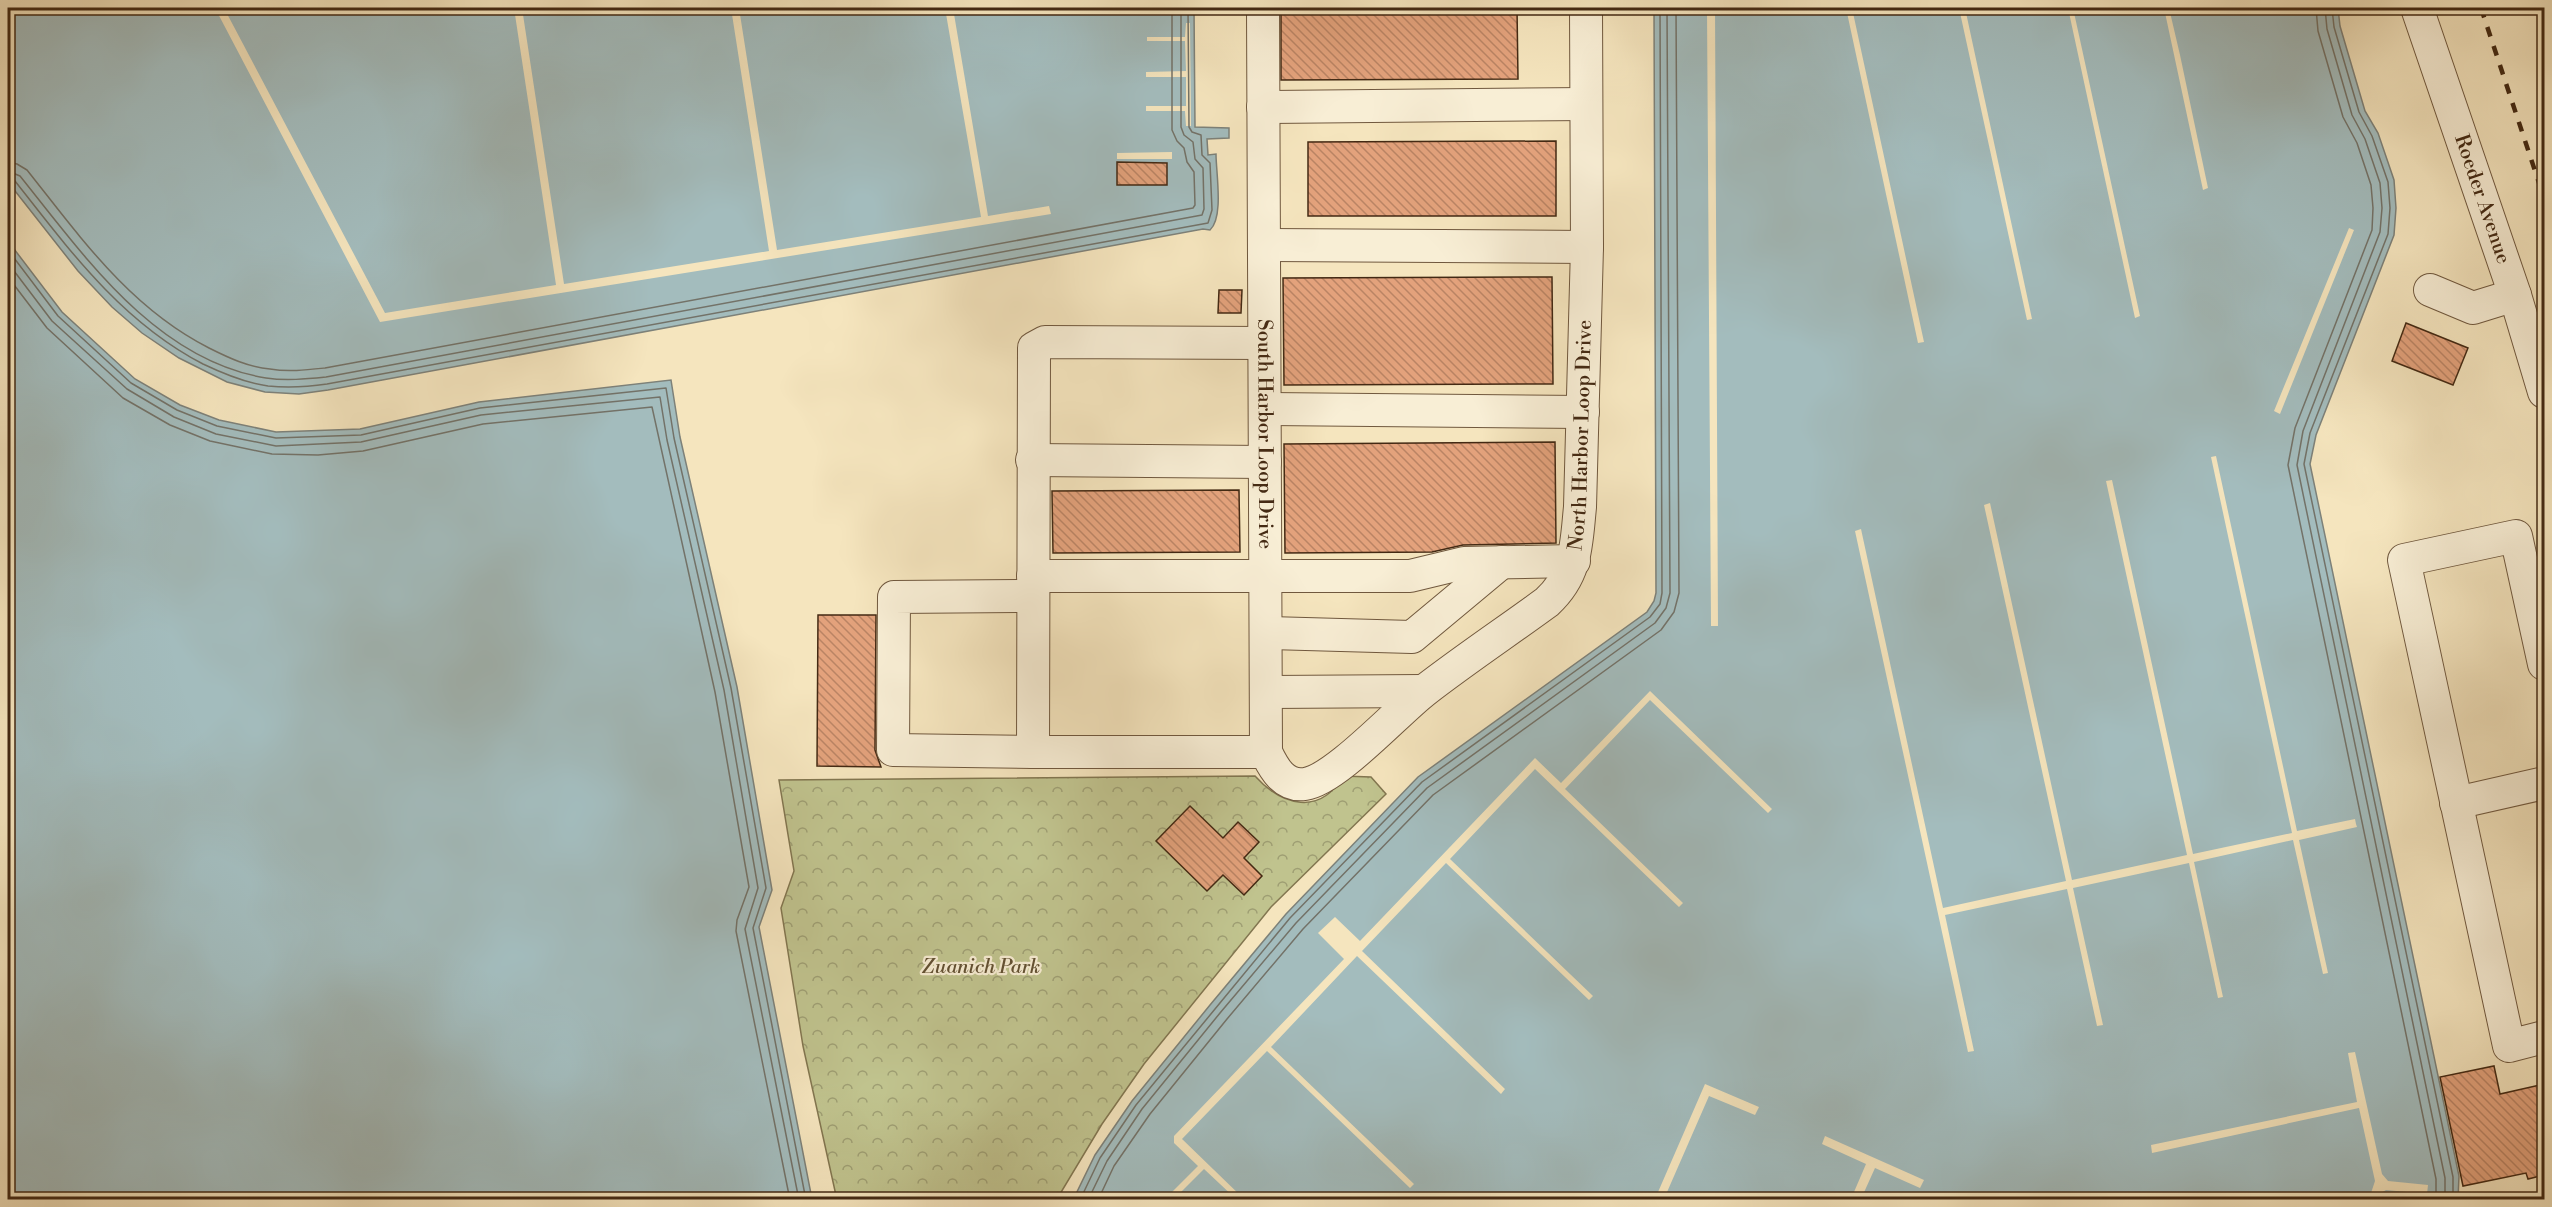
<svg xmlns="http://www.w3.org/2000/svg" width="2552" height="1207" font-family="'Libre Bodoni',serif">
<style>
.park{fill:url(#park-crowns);stroke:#827650;stroke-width:1.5}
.water{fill:#a3bcbd;stroke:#7d8179;stroke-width:1.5}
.pier{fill:#f5e5be}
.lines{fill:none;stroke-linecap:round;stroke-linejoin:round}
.shore{stroke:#737268;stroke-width:1.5}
.building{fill:url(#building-back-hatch);stroke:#432913;stroke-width:1.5}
.minor-casing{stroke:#70583e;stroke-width:34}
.minor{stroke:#f8eed5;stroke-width:32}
.rail{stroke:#432913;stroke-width:4.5;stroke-dasharray:10 10;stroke-linecap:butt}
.labels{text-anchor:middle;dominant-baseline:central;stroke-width:4.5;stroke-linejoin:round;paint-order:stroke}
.street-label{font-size:20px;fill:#432913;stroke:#f8eed5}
.park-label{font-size:20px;font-style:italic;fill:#625032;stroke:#f8eed5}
</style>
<defs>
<pattern id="park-crowns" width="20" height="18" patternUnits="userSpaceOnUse" patternTransform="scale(1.5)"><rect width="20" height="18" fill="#c0c38e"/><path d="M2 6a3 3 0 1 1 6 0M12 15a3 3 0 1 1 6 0" fill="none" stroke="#9e9e73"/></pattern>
<pattern id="building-back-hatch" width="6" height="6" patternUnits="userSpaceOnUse" patternTransform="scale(1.5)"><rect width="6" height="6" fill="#e3a27c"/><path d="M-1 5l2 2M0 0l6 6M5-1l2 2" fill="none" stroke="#ba8464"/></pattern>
</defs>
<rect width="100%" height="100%" fill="#f5e5be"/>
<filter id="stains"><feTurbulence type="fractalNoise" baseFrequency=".00333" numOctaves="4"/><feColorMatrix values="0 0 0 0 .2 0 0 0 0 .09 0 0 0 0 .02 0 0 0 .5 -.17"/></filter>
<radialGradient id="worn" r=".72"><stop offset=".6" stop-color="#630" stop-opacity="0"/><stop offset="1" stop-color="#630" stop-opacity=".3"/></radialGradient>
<!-- park -->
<path class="park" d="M 1255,776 C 1282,806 1320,816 1343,776 L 1371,777 L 1386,794 L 1271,907 L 1144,1064 L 1102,1124 L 1057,1199 L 837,1200 L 803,1046 L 781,908 L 794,871 L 779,780 Z"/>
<!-- water -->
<path class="water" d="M 8,8 L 1194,8 L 1195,127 L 1229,128 L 1229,138 L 1207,139 L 1208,155 L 1216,154 C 1216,173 1224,217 1210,230 L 1203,229 L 328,390 L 299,394 L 265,392 L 227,382 L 179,358 L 142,333 L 112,307 L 78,271 L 8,182 Z
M 1654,8 L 2338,8 L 2340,26 L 2365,111 L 2378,133 L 2394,180 L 2396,208 L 2394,235 L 2316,435 L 2310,464 L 2459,1176 L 2458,1199 L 1073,1200 L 1095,1155 L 1132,1101 L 1210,1005 L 1286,914 L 1418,777 L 1647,612 L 1654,601 L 1656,593 Z
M 8,241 L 62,312 L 135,379 L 180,405 L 219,420 L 276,432 L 360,429 L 479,402 L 671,380 L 680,437 L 737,687 L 772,890 L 759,927 L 812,1199 L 8,1199 Z"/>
<!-- pier -->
<path class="pier" d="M 215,8 L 224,8 L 385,313 L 556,285 L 514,8 L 522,8 L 564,284 L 769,251 L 731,8 L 739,8 L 777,250 L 981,217 L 945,8 L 953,8 L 988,216 L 1049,206 L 1051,214 L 380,322 Z
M 1707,8 L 1715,8 L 1718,626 L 1711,626 Z
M 1846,8 L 1852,8 L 1924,342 L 1918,343 Z
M 1959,8 L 1965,8 L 2032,319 L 2027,320 Z
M 2068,8 L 2073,8 L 2082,49 L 2140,316 L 2135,318 Z
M 2164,8 L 2169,8 L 2180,55 L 2208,188 L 2203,190 Z
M 1186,23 L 1190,23 L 1191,126 L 1186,126 L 1185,111 L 1146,111 L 1146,106 L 1186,106 L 1186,77 L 1146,77 L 1146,72 L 1186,71 L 1185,41 L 1147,41 L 1147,37 L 1185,37 Z
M 1172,152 L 1172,159 L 1117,159 L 1117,153 Z
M 2349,228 L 2354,230 L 2280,414 L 2274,411 Z
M 2216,456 L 2297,831 L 2355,819 L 2356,824 L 2357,827 L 2299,840 L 2328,973 L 2323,974 L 2293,840 L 2194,862 L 2223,997 L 2218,998 L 2189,863 L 2073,888 L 2103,1025 L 2097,1026 L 2067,889 L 1945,915 L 1974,1051 L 1968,1052 L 1855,531 L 1861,529 L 1943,908 L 2066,881 L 1984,505 L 1990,503 L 2072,880 L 2187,855 L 2106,481 L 2112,480 L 2193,854 L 2292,833 L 2211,457 Z
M 1650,691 L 1772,809 L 1768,813 L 1650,700 L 1565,789 L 1683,903 L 1679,907 L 1535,769 L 1450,859 L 1593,996 L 1589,1000 L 1446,863 L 1362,951 L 1505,1089 L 1501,1094 L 1357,956 L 1271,1047 L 1414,1184 L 1410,1188 L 1267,1051 L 1182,1139 L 1244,1199 L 1236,1199 L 1204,1169 L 1174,1199 L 1165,1199 L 1198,1166 L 1174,1143 L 1174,1136 L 1344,959 L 1318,933 L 1335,917 L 1360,941 L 1535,758 L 1561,783 Z
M 2355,1052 L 2382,1174 L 2388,1181 L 2428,1185 L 2427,1194 L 2386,1190 L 2379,1194 L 2377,1199 L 2369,1199 L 2375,1181 L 2359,1108 L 2152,1153 L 2151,1145 L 2357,1102 L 2348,1053 Z
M 1705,1084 L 1759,1107 L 1755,1115 L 1709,1096 L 1664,1199 L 1655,1199 Z
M 1825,1136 L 1924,1180 L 1920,1188 L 1875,1168 L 1861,1199 L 1851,1199 L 1866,1164 L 1822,1144 Z"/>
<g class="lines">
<!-- shore -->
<path class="shore" d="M 2316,8 L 2318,31 L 2343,117 L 2357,143 L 2371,185 L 2373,208 L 2372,230 L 2295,428 L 2288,465 L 2436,1179 L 2436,1200
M 2325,8 L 2327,29 L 2352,115 L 2365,139 L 2380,183 L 2382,208 L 2380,232 L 2303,431 L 2297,465 L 2445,1178 L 2445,1200
M 2332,8 L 2334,27 L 2359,112 L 2372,136 L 2388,182 L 2390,208 L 2388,234 L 2310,433 L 2304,464 L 2453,1177 L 2453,1200
M 8,162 L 17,164 L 27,170 C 81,238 130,308 209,348 C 229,358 248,367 270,369 C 288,372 306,370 325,368 L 1193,208 L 1195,205 L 1194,172 L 1187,162 L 1184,148 L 1177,141 L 1172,130 L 1172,8
M 8,171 L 20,176 C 85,257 156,360 266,378 C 286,381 306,379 326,377 L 1202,215 L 1204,209 L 1203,168 L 1195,159 L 1193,142 L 1184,135 L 1181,127 L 1181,8
M 8,179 L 15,181 C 70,251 122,322 203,364 C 224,374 245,383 268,386 C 288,388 307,387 327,384 L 1208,223 L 1212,210 L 1210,163 L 1202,155 L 1201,135 L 1192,132 L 1189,127 L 1188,8
M 8,250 L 58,316 L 131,383 L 177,410 L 217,426 L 276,438 L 361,435 L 480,408 L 666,388 L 674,438 L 731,688 L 766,888 L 753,928 L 806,1200
M 8,263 L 52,321 L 127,389 L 174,417 L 216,434 L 276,446 L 361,442 L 481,415 L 660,397 L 667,440 L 724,690 L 758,888 L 745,929 L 799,1200
M 8,277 L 47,328 L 123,398 L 170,425 L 210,441 L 272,454 L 318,455 L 363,451 L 483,424 L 652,407 L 715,692 L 749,887 L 737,920 L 736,931 L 790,1200
M 1080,1200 L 1100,1158 L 1136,1105 L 1215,1009 L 1290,918 L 1422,782 L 1650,617 L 1660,604 L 1662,593 L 1660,8
M 1088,1200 L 1107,1161 L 1142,1109 L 1220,1013 L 1296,923 L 1427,788 L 1655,623 L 1666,608 L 1670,593 L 1667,8
M 1098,1200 L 1114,1166 L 1150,1114 L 1227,1019 L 1303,929 L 1433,795 L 1661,630 L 1674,612 L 1679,593 L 1676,8"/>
</g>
<!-- building -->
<path class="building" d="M 1281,8 L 1517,8 L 1518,79 L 1281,80 Z
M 1556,141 L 1556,216 L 1308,216 L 1308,142 Z
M 1117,162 L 1167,163 L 1167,185 L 1117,185 Z
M 1552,277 L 1553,384 L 1284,385 L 1283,278 Z
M 1219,290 L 1242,290 L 1241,313 L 1218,313 Z
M 2406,323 L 2468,348 L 2453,385 L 2392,361 Z
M 1555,442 L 1556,543 L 1463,545 L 1432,552 L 1285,553 L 1284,444 Z
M 1239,490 L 1240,552 L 1053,553 L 1052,491 Z
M 818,615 L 876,615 L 875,750 L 881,767 L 817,766 Z
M 1190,806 L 1223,838 L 1238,822 L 1259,842 L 1244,858 L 1262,876 L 1244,895 L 1223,875 L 1207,891 L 1156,841 Z
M 2494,1066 L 2500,1094 L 2544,1084 L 2544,1175 L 2528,1179 L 2526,1173 L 2463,1186 L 2440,1077 Z"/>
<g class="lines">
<defs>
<g id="minor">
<path id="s1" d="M 1263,8 L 1266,752 C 1274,769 1284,787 1305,784 C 1335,780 1397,712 1424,691 C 1464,660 1506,632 1547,602 C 1577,574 1576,546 1580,507 L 1587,247 L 1586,8"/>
<path id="s2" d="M 2417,8 L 2515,295 L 2544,392"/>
<path d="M 1263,107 L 1586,104"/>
<path d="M 1264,245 L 1587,247"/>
<path d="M 2430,290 L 2473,308 L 2515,295"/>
<path d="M 1264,343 L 1045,342 L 1034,348 L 1033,752 L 1266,752"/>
<path d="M 1265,409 L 1583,412"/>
<path d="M 1032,460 L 1265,462"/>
<path d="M 1033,576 L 1410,576 L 1464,563 L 1574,561"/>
<path d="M 1033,596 L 894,597 L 893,750 L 1033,752"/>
<path d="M 1266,633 L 1412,637 L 1502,562"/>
<path d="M 2544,664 L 2516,536 L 2404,560 L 2509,1046 L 2544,1037"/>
<path d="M 1266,692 L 1423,691"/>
<path d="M 2456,803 L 2544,783"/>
</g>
</defs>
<!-- minor casing -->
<use href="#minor" class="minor-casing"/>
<!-- minor -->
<use href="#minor" class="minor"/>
<!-- rail -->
<path class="rail" d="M 2481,8 L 2543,195
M 2544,8 L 2544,10"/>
</g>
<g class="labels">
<!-- street labels -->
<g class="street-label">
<text stroke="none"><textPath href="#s2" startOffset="202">Roeder Avenue</textPath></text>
<text stroke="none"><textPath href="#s1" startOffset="426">South Harbor Loop Drive</textPath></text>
<text stroke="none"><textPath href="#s1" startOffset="1278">North Harbor Loop Drive</textPath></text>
</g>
<!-- park labels -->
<g class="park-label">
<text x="981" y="967">Zuanich Park</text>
</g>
</g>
<!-- margin -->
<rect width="2552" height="1207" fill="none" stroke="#f5e5be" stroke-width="30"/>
<rect x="9" y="9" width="2534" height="1189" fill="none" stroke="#432913" stroke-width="3"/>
<rect x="15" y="15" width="2522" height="1177" fill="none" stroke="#432913" stroke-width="1.5"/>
<rect width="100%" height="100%" filter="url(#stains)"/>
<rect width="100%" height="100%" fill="url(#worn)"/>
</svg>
